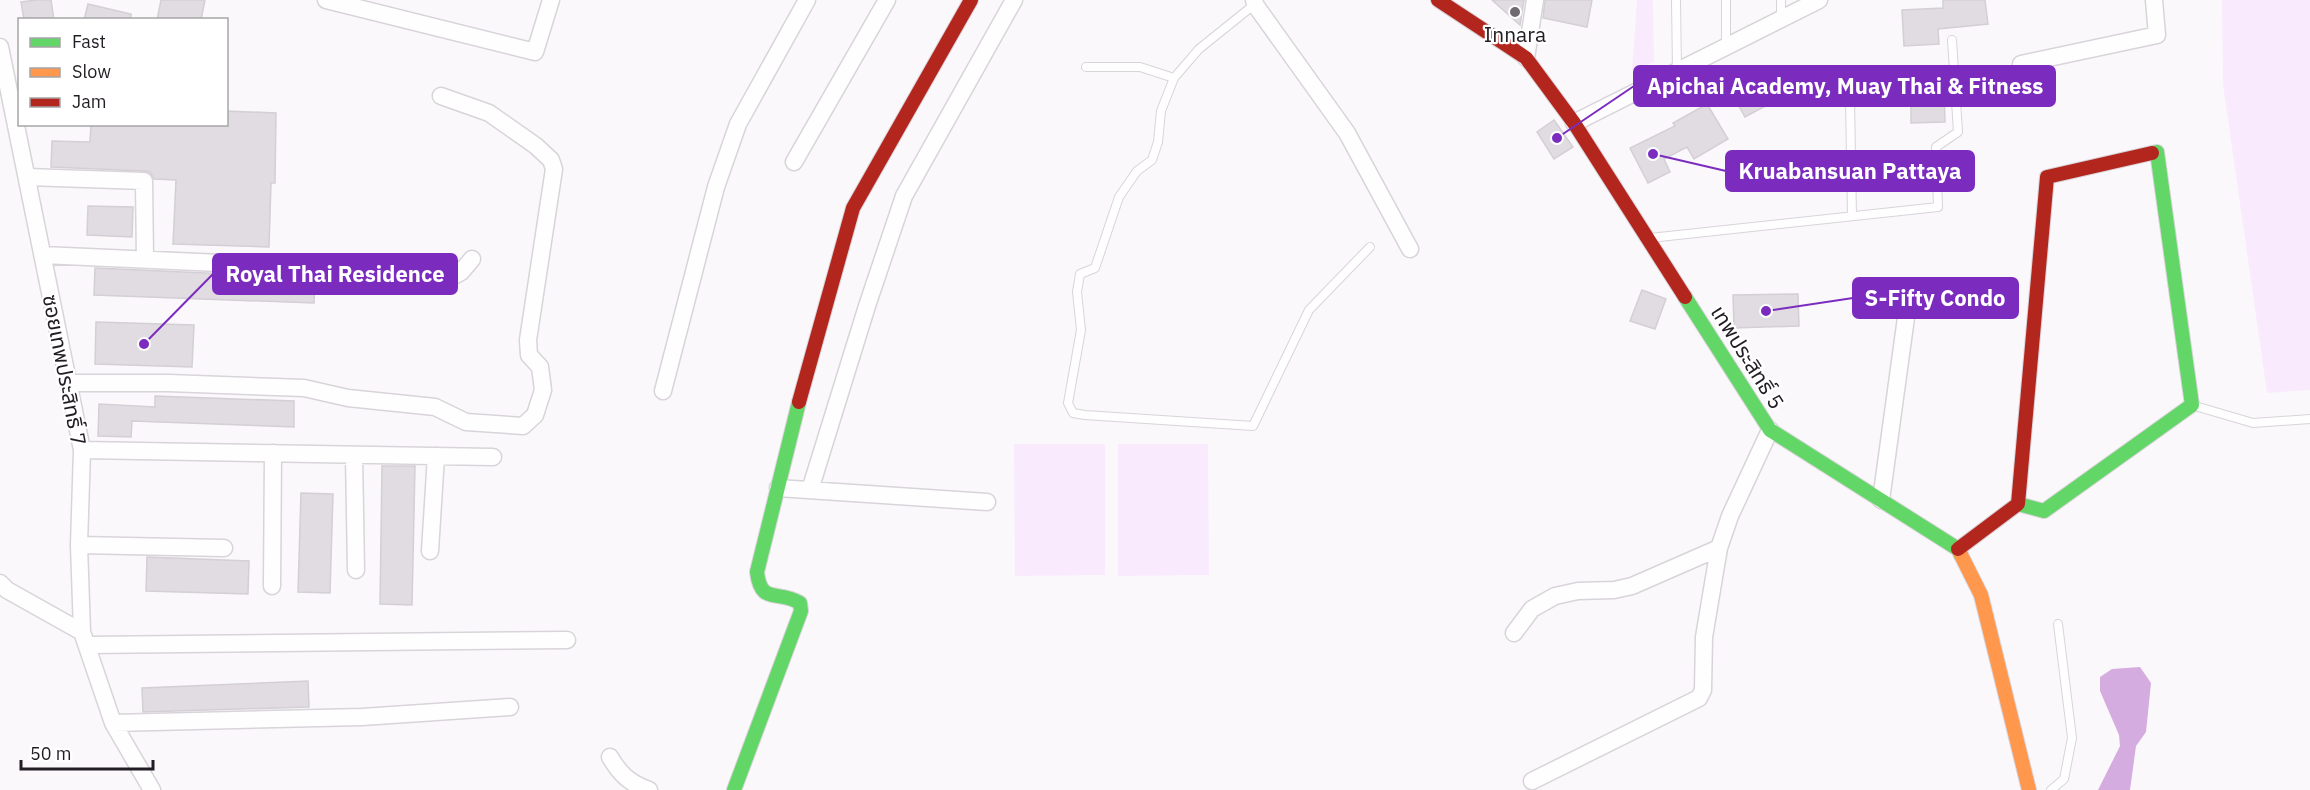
<svg xmlns="http://www.w3.org/2000/svg" width="2310" height="790" font-family="'IBM Plex Sans','Noto Sans Thai',sans-serif">
<style>
.green{fill:#f9ebfd}
.water{fill:#d4acdf}
.building{fill:#e0dce1;stroke:#d3cfd4;stroke-width:1.5}
.lines{fill:none;stroke-linecap:round;stroke-linejoin:round}
.lane-casing{stroke:#d8d4d9;stroke-width:10}
.street-casing{stroke:#d8d4d9;stroke-width:19}
.fast-casing{stroke:#d8d4d9;stroke-width:16}
.slow-casing{stroke:#d8d4d9;stroke-width:16}
.jam-casing{stroke:#d8d4d9;stroke-width:16}
.lane{stroke:#fefeff;stroke-width:8}
.street{stroke:#fefeff;stroke-width:16}
.fast{stroke:#63d668;stroke-width:14}
.slow{stroke:#ff974d;stroke-width:14}
.jam{stroke:#b3261e;stroke-width:14}
.poi-dot{fill:#6e6a70;stroke:#fff;stroke-width:2}
.labels{text-anchor:middle;dominant-baseline:central;stroke-width:4.5;stroke-linejoin:round;paint-order:stroke}
.poi-label{font-size:21px;fill:#221d24;stroke:#fff}
.street-label{font-size:21px;fill:#221d24;stroke:#fff}
.leader{fill:none;stroke:#7b2cbf;stroke-width:2}
.callout-dot{fill:#7b2cbf;stroke:#fff;stroke-width:2}
.callout{fill:#7b2cbf;stroke:#7b2cbf;stroke-width:2}
.callout-label{font-size:22px;text-anchor:middle;font-weight:bold;fill:#fff}
</style>
<rect width="100%" height="100%" fill="#fbf8fc"/>
<!-- green -->
<path class="green" d="M 1637,0 L 1653,0 L 1654,62 L 1632,70 Z
M 2222,0 L 2310,0 L 2310,390 L 2267,393 L 2223,85 Z
M 1014,444 L 1105,444 L 1105,575 L 1015,576 Z
M 1118,444 L 1208,444 L 1209,575 L 1118,576 Z"/>
<!-- water -->
<path class="water" d="M 2140,667 L 2151,683 L 2146,732 L 2136,746 L 2130,790 L 2098,790 L 2120,746 L 2119,735 L 2100,691 L 2100,677 L 2112,669 Z"/>
<!-- building -->
<path class="building" d="M 36,0 L 51,0 L 54,20 L 24,20 L 21,2 Z
M 161,0 L 205,0 L 201,20 L 157,20 Z
M 1492,0 L 1524,0 L 1520,25 Z
M 1545,0 L 1592,0 L 1587,27 L 1543,18 Z
M 1943,0 L 1985,0 L 1988,24 L 1938,29 L 1939,44 L 1904,46 L 1902,10 L 1943,8 Z
M 88,4 L 131,14 L 131,20 L 84,20 Z
M 1762,83 L 1773,102 L 1745,117 L 1734,97 Z
M 1911,90 L 1944,90 L 1945,122 L 1911,123 Z
M 1707,104 L 1728,139 L 1694,159 L 1687,147 L 1664,159 L 1670,172 L 1648,183 L 1630,148 L 1675,126 L 1673,123 Z
M 226,111 L 276,113 L 275,183 L 271,183 L 269,247 L 173,244 L 176,180 L 154,179 L 150,172 L 144,171 L 51,167 L 52,141 L 90,142 L 91,124 L 226,124 Z
M 1554,120 L 1573,147 L 1554,159 L 1537,132 Z
M 88,206 L 133,207 L 132,237 L 87,235 Z
M 95,268 L 315,278 L 314,303 L 94,295 Z
M 1642,290 L 1666,299 L 1655,329 L 1630,321 Z
M 1798,294 L 1799,326 L 1734,328 L 1733,295 Z
M 96,322 L 194,325 L 192,367 L 95,364 Z
M 155,396 L 294,401 L 294,427 L 132,421 L 131,437 L 98,436 L 99,404 L 155,407 Z
M 382,466 L 415,466 L 412,605 L 380,604 Z
M 301,493 L 333,494 L 330,593 L 298,592 Z
M 147,557 L 249,561 L 248,594 L 146,591 Z
M 308,681 L 309,707 L 143,712 L 142,688 Z"/>
<g class="lines">
<defs>
<path id="lane" d="M 1676,0 L 1677,71
M 1255,4 L 1199,49 L 1174,78 L 1161,111 L 1158,142 L 1152,160 L 1137,171 L 1119,197 L 1095,268 L 1080,274 L 1077,292 L 1081,330 L 1068,403 L 1073,413 L 1085,415 L 1253,426 L 1309,310 L 1370,247
M 1781,19 L 1781,0
M 1726,47 L 1726,0
M 1086,67 L 1140,67 L 1174,78
M 1850,98 L 1852,216
M 1650,238 L 1938,207 L 1936,147 L 1958,132 L 1952,40
M 2195,406 L 2253,423 L 2310,419
M 2051,790 L 2064,779 L 2072,738 L 2058,624"/>
<path id="street" d="M 326,0 L 535,52 L 551,0
M 1254,0 L 1256,6 L 1347,133 L 1410,249
M 0,47 L 82,450 L 79,545 L 82,632 L 113,723 L 152,790
M 1526,58 L 1535,0
M 2021,64 L 2157,35 L 2154,0
M 1574,123 L 1819,0
M 794,162 L 887,0
M 27,177 L 144,181 L 145,260
M 43,255 L 375,270 L 436,281 L 452,277 L 461,272 L 472,259
M 69,383 L 168,383 L 304,388 L 348,398 L 435,407 L 466,422 L 523,426 L 535,415 L 543,390 L 540,367 L 529,355 L 528,340 L 554,169 L 551,160 L 536,146 L 489,113 L 441,96
M 663,391 L 716,187 L 738,124 L 807,0
M 82,450 L 493,457
M 354,455 L 356,570
M 778,488 L 987,502
M 810,490 L 867,306 L 904,196 L 1014,0
M 1881,500 L 1908,303
M 79,545 L 224,548
M 430,551 L 436,456
M 0,583 L 7,590 L 82,632
M 272,586 L 273,453
M 1514,633 L 1532,609 L 1555,596 L 1578,591 L 1614,590 L 1632,586 L 1719,548
M 87,645 L 567,640
M 113,723 L 362,717 L 510,707
M 610,757 C 620,774 629,783 649,790
M 1532,781 L 1699,698 L 1703,690 L 1704,637 L 1719,548 L 1730,516 L 1770,430"/>
<path id="fast" d="M 1685,297 L 1770,430 L 1958,549 L 1961,555
M 2018,504 L 2044,511 L 2192,405 L 2157,152 L 2152,153
M 734,790 L 801,611 L 800,603 C 778,589 761,606 757,572 L 799,402"/>
<path id="slow" d="M 1961,555 L 1981,595 L 2029,790"/>
<path id="jam" d="M 1438,0 L 1526,58 L 1574,123 L 1685,297
M 799,402 L 853,208 L 971,0
M 1958,549 L 2018,504 L 2047,177 L 2152,153"/>
</defs>
<!-- lane casing -->
<use href="#lane" class="lane-casing"/>
<!-- street casing -->
<use href="#street" class="street-casing"/>
<!-- fast casing -->
<use href="#fast" class="fast-casing"/>
<!-- slow casing -->
<use href="#slow" class="slow-casing"/>
<!-- jam casing -->
<use href="#jam" class="jam-casing"/>
<!-- lane -->
<use href="#lane" class="lane"/>
<!-- street -->
<use href="#street" class="street"/>
<!-- fast -->
<use href="#fast" class="fast"/>
<!-- slow -->
<use href="#slow" class="slow"/>
<!-- jam -->
<use href="#jam" class="jam"/>
</g>
<!-- markers -->
<circle class="poi-dot" cx="1515" cy="12" r="6"/>
<g class="labels">
<!-- poi labels -->
<g class="poi-label">
<text x="1515" y="34">Innara</text>
</g>
<!-- street labels -->
<g class="street-label">
<text transform="translate(1748 357) rotate(58)">เทพประสิทธิ์ 5</text>
<text transform="translate(65 370) rotate(79)">ซอยเทพประสิทธิ์ 7</text>
</g>
</g>
<!-- callouts -->
<path class="leader" d="M1557 138L1634 86M1653 154L1726 171M144 344L213 274M1766 311L1853 298"/>
<g class="callout-dot">
<circle cx="1557" cy="138" r="6"/>
<circle cx="1653" cy="154" r="6"/>
<circle cx="144" cy="344" r="6"/>
<circle cx="1766" cy="311" r="6"/>
</g>
<g class="callout">
<rect x="1634" y="66" width="421" height="40" rx="6"/>
<rect x="1726" y="151" width="248" height="40" rx="6"/>
<rect x="213" y="254" width="244" height="40" rx="6"/>
<rect x="1853" y="278" width="165" height="40" rx="6"/>
</g>
<g class="callout-label">
<text x="1845" y="94">Apichai Academy, Muay Thai &amp; Fitness</text>
<text x="1850" y="179">Kruabansuan Pattaya</text>
<text x="335" y="282">Royal Thai Residence</text>
<text x="1935" y="306">S-Fifty Condo</text>
</g>
<!-- legend -->
<rect x="18" y="18" width="210" height="108" fill="#ffffff" stroke="#a7a5a7" stroke-width="1.5"/>
<rect x="30" y="38" width="30" height="9" fill="#63d668" stroke="#a7a5a7" stroke-width="1.5"/>
<text x="72" y="48" font-size="18" fill="#221d24">Fast</text>
<rect x="30" y="68" width="30" height="9" fill="#ff974d" stroke="#a7a5a7" stroke-width="1.5"/>
<text x="72" y="78" font-size="18" fill="#221d24">Slow</text>
<rect x="30" y="98" width="30" height="9" fill="#b3261e" stroke="#a7a5a7" stroke-width="1.5"/>
<text x="72" y="108" font-size="18" fill="#221d24">Jam</text>
<!-- scale -->
<path d="M21 760v9h132v-9" fill="none" stroke="#221d24" stroke-width="3"/>
<text x="30" y="760" font-size="18" fill="#221d24" stroke="#ffffff" stroke-width="4.5" paint-order="stroke">50 m</text>
</svg>
